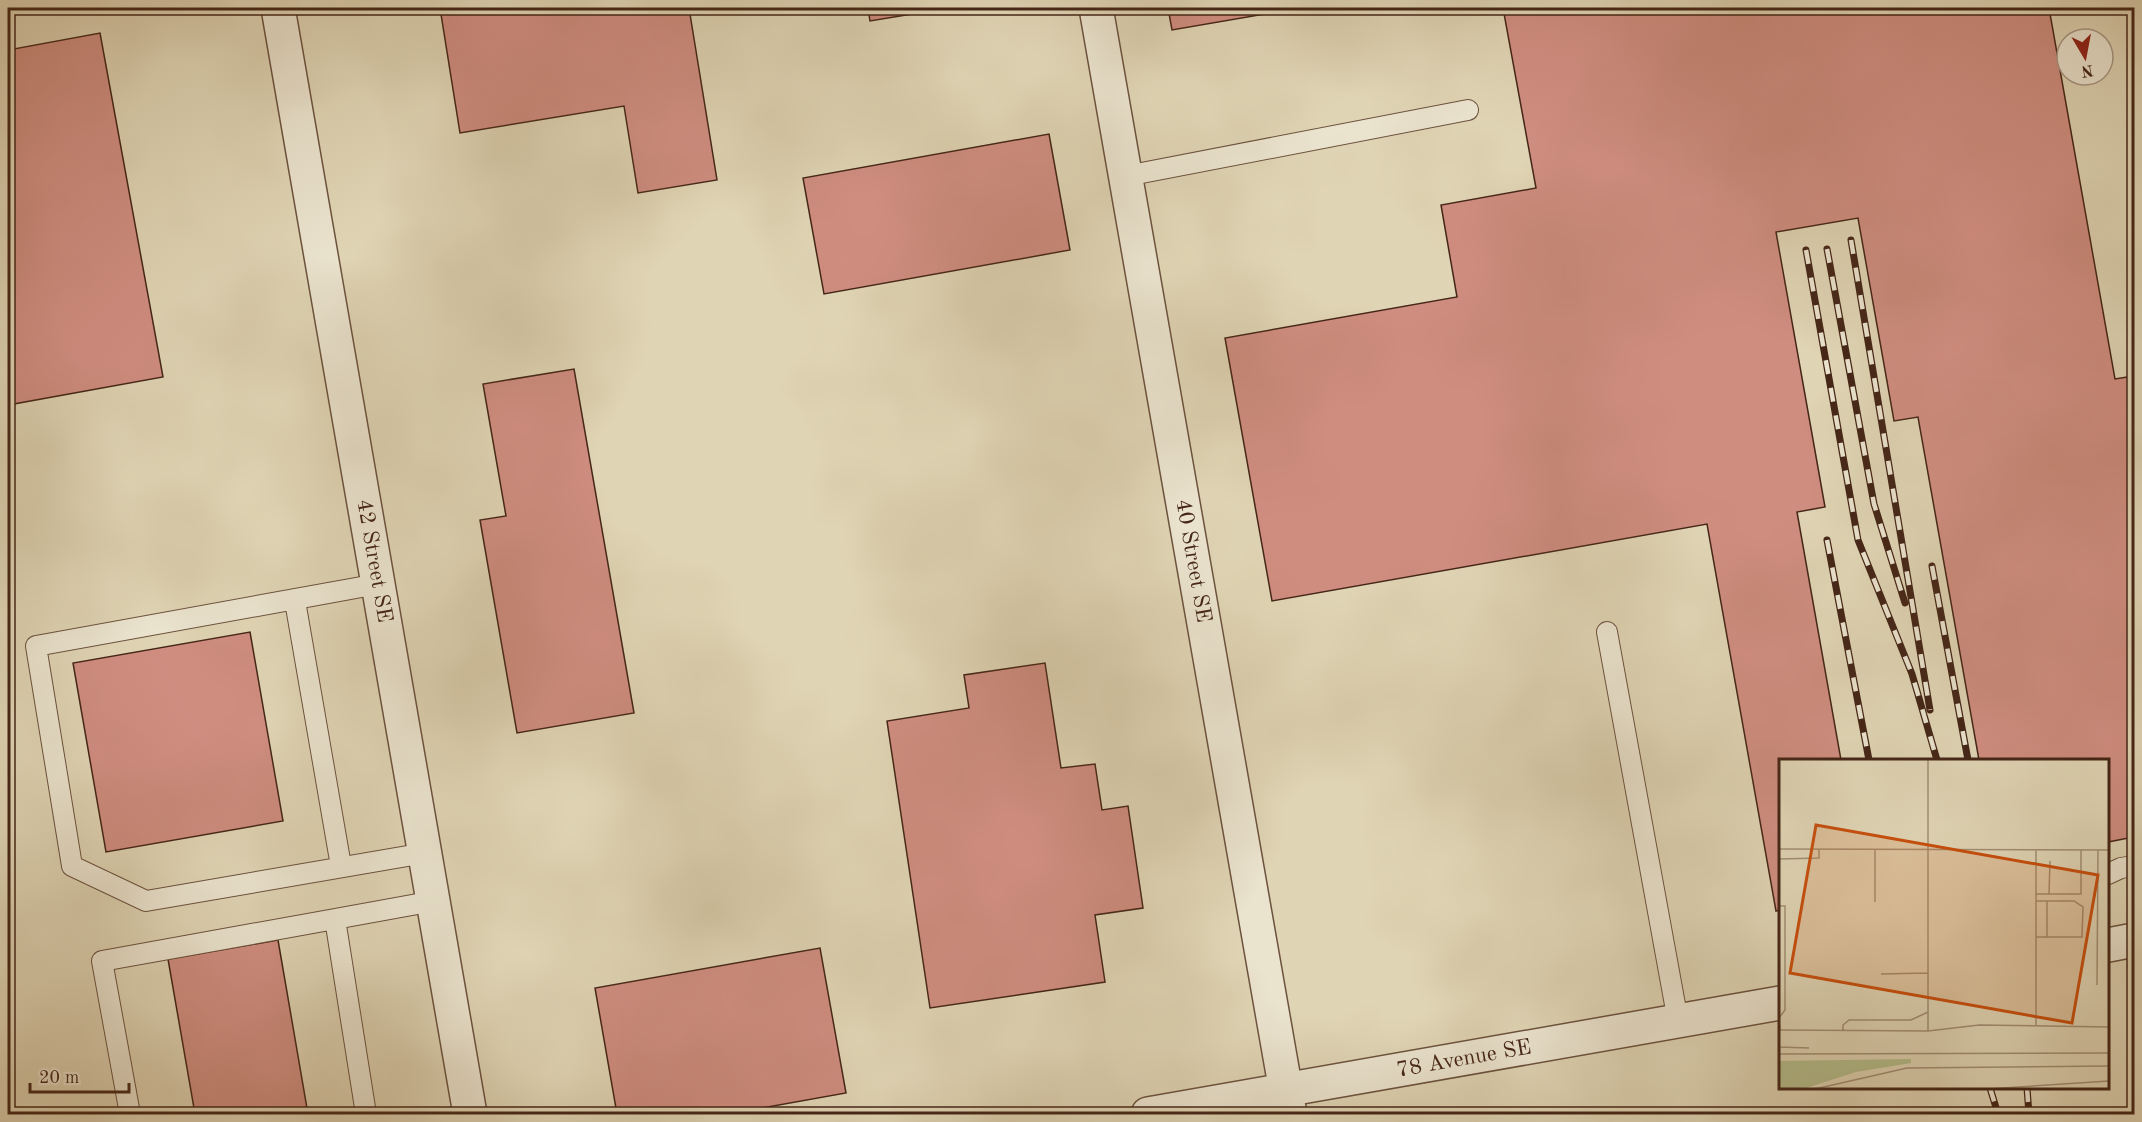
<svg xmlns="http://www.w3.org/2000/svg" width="2142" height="1122" font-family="'Old Standard TT',serif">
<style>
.building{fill:#cf8d80;stroke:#452617;stroke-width:1.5}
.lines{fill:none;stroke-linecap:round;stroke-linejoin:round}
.lane-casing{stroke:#6c523e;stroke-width:22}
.street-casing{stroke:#6c523e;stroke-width:36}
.lane{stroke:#eae3ce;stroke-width:20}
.street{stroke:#eae3ce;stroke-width:33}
.rail-casing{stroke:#452617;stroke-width:7}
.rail{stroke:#eae3ce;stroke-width:4.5;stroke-dasharray:14;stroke-linecap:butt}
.labels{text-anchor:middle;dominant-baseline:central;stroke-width:6;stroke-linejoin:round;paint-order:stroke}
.street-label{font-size:22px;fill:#452617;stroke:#eae3ce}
.inset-road{fill:none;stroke:#a18e75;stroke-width:1.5}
.view{fill:#c74f0e;fill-opacity:0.15;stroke:#c74f0e;stroke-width:3}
.inset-edge{fill:none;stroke:#452617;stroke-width:3}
</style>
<rect width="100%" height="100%" fill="#dfd4b4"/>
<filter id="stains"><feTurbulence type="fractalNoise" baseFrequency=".00333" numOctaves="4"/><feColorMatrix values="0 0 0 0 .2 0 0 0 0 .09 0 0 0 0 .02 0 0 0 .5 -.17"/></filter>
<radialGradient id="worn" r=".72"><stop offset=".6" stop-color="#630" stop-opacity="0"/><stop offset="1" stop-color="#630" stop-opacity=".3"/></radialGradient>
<!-- building -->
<path class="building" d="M 440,8 L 689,8 L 717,180 L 638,193 L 624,106 L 460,133 Z
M 868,8 L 949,8 L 870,21 Z
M 1168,8 L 1300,8 L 1172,30 Z
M 1503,8 L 2049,8 L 2115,379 L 2134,376 L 2134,837 L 2108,842 L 2108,760 L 1979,760 L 1918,417 L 1894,421 L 1858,218 L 1776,232 L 1825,507 L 1797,512 L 1841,760 L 1780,760 L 1780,910 L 1776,911 L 1707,524 L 1272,601 L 1225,338 L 1457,297 L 1441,205 L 1536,188 Z
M 100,33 L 163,377 L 8,405 L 8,50 Z
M 1049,134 L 1070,250 L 824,294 L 803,178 Z
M 574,369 L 634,713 L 517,733 L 480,520 L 506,516 L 483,384 Z
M 250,632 L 283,821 L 106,852 L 73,663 Z
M 1045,663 L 1061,768 L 1095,764 L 1102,810 L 1128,806 L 1143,908 L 1095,915 L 1105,982 L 930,1008 L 887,721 L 969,708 L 964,675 Z
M 278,940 L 308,1114 L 195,1114 L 168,959 Z
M 820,948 L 846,1093 L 728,1114 L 617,1114 L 595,988 Z"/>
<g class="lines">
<defs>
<path id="lane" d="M 1126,176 L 1468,110
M 378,584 L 36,646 L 72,866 L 146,901 L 425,853
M 295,601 L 341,866
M 1607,632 L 1678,1021
M 2108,874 L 2121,868 L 2134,866
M 130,1114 L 102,961 L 335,919
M 366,1114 L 335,919 L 434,901"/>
<path id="street" d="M 278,8 L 470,1114
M 1096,8 L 1290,1114
M 2108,945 L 2134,940
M 1148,1114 L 1780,1003"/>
</defs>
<!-- lane casing -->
<use href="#lane" class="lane-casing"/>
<!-- street casing -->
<use href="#street" class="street-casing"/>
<!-- lane -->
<use href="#lane" class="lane"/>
<!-- street -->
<use href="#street" class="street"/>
<defs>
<path id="rail" d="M 1851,240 L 1930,710
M 1827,249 L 1874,504 L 1905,603
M 1806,250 L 1858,540 L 1912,674 L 1937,760
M 1827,540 L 1869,760
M 1932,566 L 1968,760
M 1990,1088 L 1998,1114
M 2027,1088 L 2029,1114
M 2106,1113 L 2106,1114"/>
</defs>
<!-- rail casing -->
<use href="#rail" class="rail-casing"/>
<!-- rail -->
<use href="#rail" class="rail"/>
</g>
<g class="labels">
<!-- street labels -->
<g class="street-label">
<text transform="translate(374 561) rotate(80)">42 Street SE</text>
<text transform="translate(1193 561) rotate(80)">40 Street SE</text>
<text transform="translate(1464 1059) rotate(-10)">78 Avenue SE</text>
</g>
</g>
<!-- overview -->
<g transform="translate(1779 759)">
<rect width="330" height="330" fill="#dfd4b4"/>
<path d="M 132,300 L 132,304 L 77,313 L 24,330 L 0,330 L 0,302 Z" fill="#b4bc8b"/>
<path class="inset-road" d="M 0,90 L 330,91M 96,90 L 96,143M 0,100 L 40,99 L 40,90M 257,135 L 270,135 L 271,102M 270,135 L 302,135 L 302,91M 0,147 L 6,147 L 6,251 L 0,259 L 1,271M 257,178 L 303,178 L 304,148 L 295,142 L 257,142M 268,178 L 268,142M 102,215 L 149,214M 318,226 L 319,91M 257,266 L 257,91M 0,271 L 149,272 L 200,266 L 330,268M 64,272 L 64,266 L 70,261 L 132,261 L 149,253M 149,272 L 149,0M 0,288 L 30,289M 0,295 L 330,294M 36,330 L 128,309 L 330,307M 209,330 L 330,322"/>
<path class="view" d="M 37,66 L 319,116 L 293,264 L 11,214 Z"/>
<rect width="330" height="330" class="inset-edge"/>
</g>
<!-- margin -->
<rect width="2142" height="1122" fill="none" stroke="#dfd4b4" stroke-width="30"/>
<rect x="9" y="9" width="2124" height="1104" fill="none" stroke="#452617" stroke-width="3"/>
<rect x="15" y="15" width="2112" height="1092" fill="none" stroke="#452617" stroke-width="1.5"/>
<!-- north arrow -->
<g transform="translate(2085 57) rotate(170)"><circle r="28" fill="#eae3ce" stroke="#a89785" stroke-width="1.5"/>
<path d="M0-4.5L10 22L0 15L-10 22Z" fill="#8f2418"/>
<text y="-9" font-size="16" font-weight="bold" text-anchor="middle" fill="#452617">N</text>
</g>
<!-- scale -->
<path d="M30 1083v9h99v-9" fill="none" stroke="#452617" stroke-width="3"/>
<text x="39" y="1083" font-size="18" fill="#452617" stroke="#eae3ce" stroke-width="4.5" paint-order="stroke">20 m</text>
<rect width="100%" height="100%" filter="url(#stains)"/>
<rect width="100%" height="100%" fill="url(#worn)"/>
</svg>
